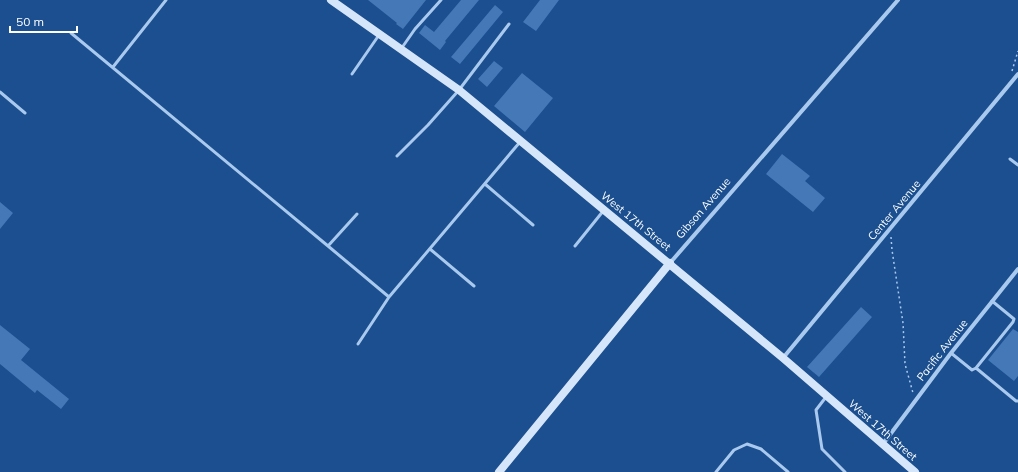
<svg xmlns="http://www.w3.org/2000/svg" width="1018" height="472" font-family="Mulish,sans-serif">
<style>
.building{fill:#4478b7}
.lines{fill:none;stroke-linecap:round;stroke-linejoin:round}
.path{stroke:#a9c9ee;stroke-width:1.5;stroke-dasharray:2 3;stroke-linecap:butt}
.lane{stroke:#a9c9ee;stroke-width:3}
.street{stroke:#a9c9ee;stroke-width:4}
.secondary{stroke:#d6e6fa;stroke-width:8}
.labels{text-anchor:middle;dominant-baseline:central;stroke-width:3;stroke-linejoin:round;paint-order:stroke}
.street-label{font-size:11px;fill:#fff;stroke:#1b4f8f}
</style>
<rect width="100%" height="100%" fill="#1b4f8f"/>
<!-- building -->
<path class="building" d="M 368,0 L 426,0 L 403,29 L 396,24 L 397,23 Z
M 461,0 L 479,0 L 445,41 L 446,42 L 440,50 L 419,33 L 425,25 L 434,32 Z
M 540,0 L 559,0 L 536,31 L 523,22 Z
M 495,5 L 503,12 L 460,64 L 451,57 Z
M 494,61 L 503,68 L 487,87 L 478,79 Z
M 522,73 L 553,98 L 525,132 L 494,106 Z
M 782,154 L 810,176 L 805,181 L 825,198 L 813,212 L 766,174 Z
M 0,202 L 13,213 L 0,229 Z
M 861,307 L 872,317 L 819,377 L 807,367 Z
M 0,325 L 30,349 L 21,360 L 69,399 L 61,409 L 37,390 L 35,393 L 0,364 Z
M 1013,329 L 1018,332 L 1018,376 L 1014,381 L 988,360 Z"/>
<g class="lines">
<!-- path -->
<path class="path" d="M 1012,71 L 1018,51
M 891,237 L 892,250 L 903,323 L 905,364 L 913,393"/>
<!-- lane -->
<path class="lane" d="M 71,33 L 328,246 L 389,297
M 401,49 L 415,29 L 441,0
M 113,67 L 166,0
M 352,74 L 379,35
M 0,92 L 25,113
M 397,156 L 428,125 L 459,90 L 509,24
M 1010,159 L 1018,165
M 485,184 L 533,225
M 328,246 L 357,214
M 575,246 L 604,210
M 430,249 L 474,286
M 358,344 L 389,297 L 520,142
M 951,353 L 972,370 L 976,368 L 1013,322 L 1014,319 L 992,301
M 976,368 L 1016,401 L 1018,401
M 826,397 L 816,410 L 822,449 L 845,472
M 716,472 L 734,450 L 747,444 L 761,449 L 788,472"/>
<!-- street -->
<path class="street" d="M 670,263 L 898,0
M 783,358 L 1018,74
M 883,444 L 951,353 L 1018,269"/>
<!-- secondary -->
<path class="secondary" d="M 331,0 L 459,90 L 783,358 L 915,472
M 499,472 L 670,263"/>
</g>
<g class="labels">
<!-- street labels -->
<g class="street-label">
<text transform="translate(703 208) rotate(-49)">Gibson Avenue</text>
<text transform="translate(894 210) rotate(-50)">Center Avenue</text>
<text transform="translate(636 221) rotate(39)">West 17th Street</text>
<text transform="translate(942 350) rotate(-52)">Pacific Avenue</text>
<text transform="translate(883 430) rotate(41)">West 17th Street</text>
</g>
</g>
<!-- scale -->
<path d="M10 26v6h67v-6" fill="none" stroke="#ffffff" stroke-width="2"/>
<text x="16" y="26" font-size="12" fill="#ffffff" stroke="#1b4f8f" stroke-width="3" paint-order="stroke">50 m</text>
</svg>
